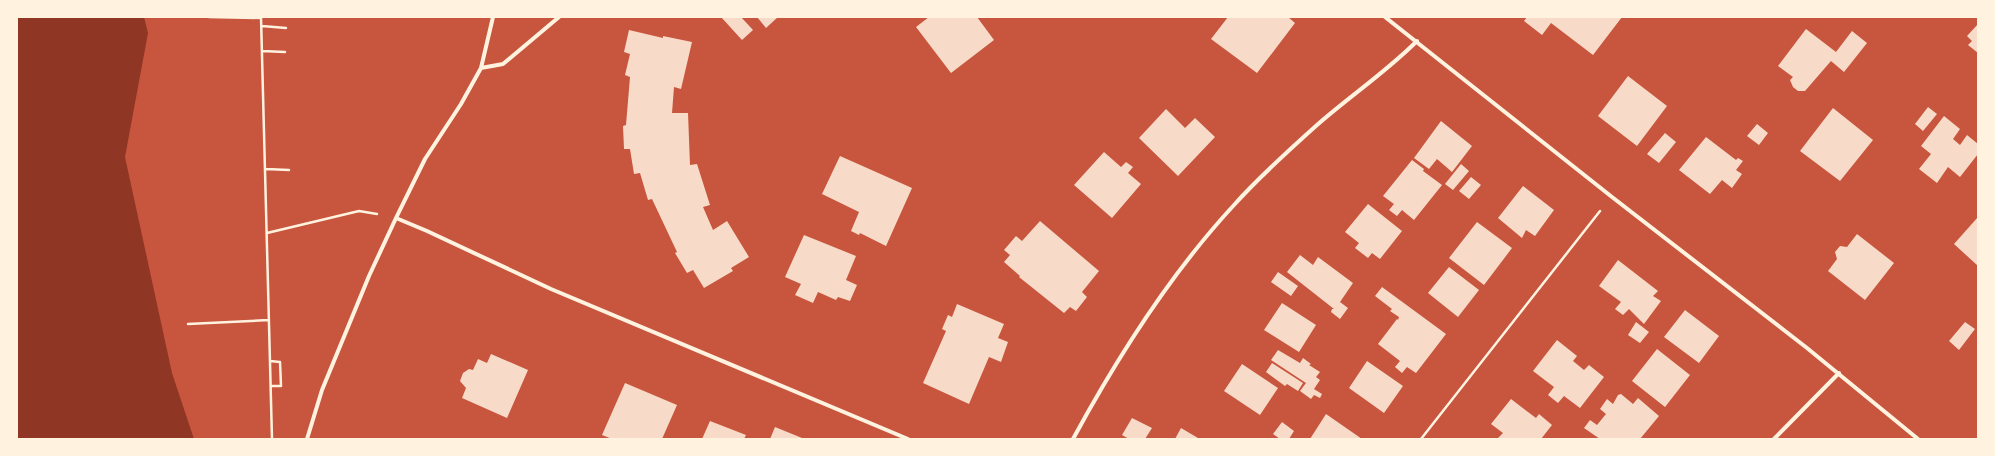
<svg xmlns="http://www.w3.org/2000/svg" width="1995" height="456" font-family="'Fira Sans Condensed',sans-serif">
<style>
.water{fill:#8f3625}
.building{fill:#f7dbc8}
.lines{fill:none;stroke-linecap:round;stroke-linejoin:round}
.path{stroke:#fff3e0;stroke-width:2.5}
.minor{stroke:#fff3e0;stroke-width:4}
</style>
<rect width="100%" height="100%" fill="#c8553d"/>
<!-- water -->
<path class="water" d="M 17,17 L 144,17 L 148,33 L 125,157 L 172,373 L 194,439 L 17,439 Z"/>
<!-- building -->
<path class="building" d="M 721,17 L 741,17 L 753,30 L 742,40 Z
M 757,17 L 778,17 L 766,28 Z
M 929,17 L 977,17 L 994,40 L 951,73 L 916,27 Z
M 1228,17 L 1288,17 L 1295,23 L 1257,73 L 1211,39 Z
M 1527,17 L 1622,17 L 1593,55 L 1551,23 L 1542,35 L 1524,21 Z
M 1978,24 L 1978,53 L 1968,45 L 1972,41 L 1967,36 Z
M 1806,29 L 1836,52 L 1852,31 L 1867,43 L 1844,72 L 1831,61 L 1805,91 L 1798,91 L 1793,87 L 1790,80 L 1793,77 L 1778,66 Z
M 629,30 L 663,38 L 663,36 L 692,42 L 681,89 L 674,87 L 672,113 L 688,113 L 690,165 L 697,164 L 710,205 L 703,207 L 713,230 L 727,221 L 749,257 L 731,268 L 733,271 L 704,288 L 693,270 L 687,273 L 675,253 L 677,252 L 652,199 L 648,200 L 640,173 L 634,174 L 630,149 L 624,149 L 623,126 L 626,125 L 630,77 L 625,75 L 630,54 L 624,52 Z
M 1628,76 L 1667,106 L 1637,146 L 1598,116 Z
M 1928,107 L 1937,114 L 1923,131 L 1915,124 Z
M 1833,108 L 1873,140 L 1840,181 L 1800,151 Z
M 1166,109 L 1185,128 L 1195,118 L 1215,137 L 1178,176 L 1139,138 Z
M 1944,116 L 1960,129 L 1953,139 L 1960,145 L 1967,135 L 1978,144 L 1978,154 L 1960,177 L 1948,167 L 1937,183 L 1919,169 L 1931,154 L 1921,146 Z
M 1441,121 L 1472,146 L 1452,172 L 1437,159 L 1429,169 L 1414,158 Z
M 1757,124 L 1768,133 L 1759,145 L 1747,136 Z
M 1665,133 L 1676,142 L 1659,163 L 1647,154 Z
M 1706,137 L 1736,160 L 1738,158 L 1743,161 L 1736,170 L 1742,174 L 1732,188 L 1722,180 L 1710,194 L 1679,170 Z
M 1104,152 L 1121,167 L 1126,162 L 1133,167 L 1128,173 L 1141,184 L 1112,218 L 1074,185 Z
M 840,156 L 912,188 L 886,246 L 860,233 L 859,235 L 851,231 L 859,212 L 822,194 Z
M 1412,160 L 1424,169 L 1423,171 L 1442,185 L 1414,220 L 1402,210 L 1397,216 L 1389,210 L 1394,204 L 1383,196 Z
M 1461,164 L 1469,171 L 1453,190 L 1445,184 Z
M 1471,177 L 1481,185 L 1469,199 L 1459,191 Z
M 1523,186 L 1554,210 L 1535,236 L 1526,230 L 1522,238 L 1498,218 Z
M 1368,204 L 1402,231 L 1380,259 L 1372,253 L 1368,258 L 1355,248 L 1359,243 L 1345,232 Z
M 1978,217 L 1978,266 L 1954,244 Z
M 1040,221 L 1099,271 L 1082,292 L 1087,297 L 1076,311 L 1070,307 L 1064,313 L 1019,277 L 1020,276 L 1004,262 L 1010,255 L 1004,250 L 1016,236 L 1022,241 Z
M 1477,222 L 1512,248 L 1484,285 L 1449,258 Z
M 1857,234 L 1894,263 L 1865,300 L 1828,271 L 1837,259 L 1835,252 L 1840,246 L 1847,247 Z
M 804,235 L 856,256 L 846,280 L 857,285 L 850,301 L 838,297 L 836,300 L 818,292 L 813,303 L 795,295 L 801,284 L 785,277 Z
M 1300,255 L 1313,265 L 1318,257 L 1353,283 L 1340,302 L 1348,308 L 1340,319 L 1331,312 L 1332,309 L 1334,309 L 1287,272 Z
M 1618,260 L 1658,291 L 1653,296 L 1661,301 L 1644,324 L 1629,309 L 1623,315 L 1615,309 L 1621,302 L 1599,286 Z
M 1449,267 L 1479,290 L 1458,317 L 1428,293 Z
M 1278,272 L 1298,286 L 1291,296 L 1271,282 Z
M 1382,287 L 1446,334 L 1416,373 L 1407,367 L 1402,373 L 1395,367 L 1400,361 L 1378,344 L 1397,319 L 1398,320 L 1399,317 L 1390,311 L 1392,309 L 1375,296 Z
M 1282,303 L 1316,325 L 1299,352 L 1264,330 Z
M 957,304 L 1004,324 L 998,338 L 1008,342 L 1001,362 L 989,357 L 969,404 L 923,383 L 946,331 L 942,329 L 948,315 L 952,317 Z
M 1685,310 L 1719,336 L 1699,363 L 1664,337 Z
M 1636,322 L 1649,332 L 1640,343 L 1628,335 Z
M 1965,322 L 1975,329 L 1959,350 L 1949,341 Z
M 1557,340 L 1577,356 L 1573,361 L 1584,370 L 1589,365 L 1604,377 L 1580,408 L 1564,396 L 1558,403 L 1548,395 L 1554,387 L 1533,371 Z
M 1657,349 L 1690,375 L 1665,407 L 1632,381 Z
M 1278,350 L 1300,363 L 1303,358 L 1311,364 L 1309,365 L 1320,372 L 1316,377 L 1320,380 L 1314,389 L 1322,394 L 1320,398 L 1314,395 L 1311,399 L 1300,391 L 1306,383 L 1271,360 Z
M 491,354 L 528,370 L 507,418 L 462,398 L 466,388 L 460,381 L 463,373 L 469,369 L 473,370 L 478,359 L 487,363 Z
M 1367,361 L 1403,386 L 1384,413 L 1349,388 Z
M 1272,363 L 1303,383 L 1298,391 L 1287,384 L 1285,386 L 1266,372 Z
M 1242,364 L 1278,388 L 1260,415 L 1224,391 Z
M 625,383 L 677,405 L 662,439 L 612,439 L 602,435 Z
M 1621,394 L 1633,404 L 1638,398 L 1659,416 L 1640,439 L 1600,439 L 1584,428 L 1590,420 L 1597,425 L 1606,414 L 1600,409 L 1607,399 L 1613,404 L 1618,395 Z
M 1511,399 L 1536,418 L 1539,414 L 1552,425 L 1541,439 L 1497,439 L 1503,433 L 1491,424 Z
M 1326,414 L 1362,439 L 1310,439 Z
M 1132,418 L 1152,428 L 1145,439 L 1129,439 L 1122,435 Z
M 710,421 L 746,435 L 744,439 L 702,439 Z
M 1282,422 L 1294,431 L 1289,439 L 1280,439 L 1273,434 Z
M 775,427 L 802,438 L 801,439 L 770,439 Z
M 1181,428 L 1198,438 L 1201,439 L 1175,439 Z"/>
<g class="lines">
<!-- path -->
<path class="path" d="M 209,17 L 261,18
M 261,17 L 272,439
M 262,26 L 286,28
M 262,51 L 285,52
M 266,169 L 289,170
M 267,233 L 359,211 L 377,214
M 188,324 L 269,320
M 270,361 L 280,362 L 281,386 L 271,386
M 1421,439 L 1600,211"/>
<!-- minor -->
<path class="minor" d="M 1385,17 L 1612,197 L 1807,348 L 1918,439
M 481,68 L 503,64 L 559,17
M 396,218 L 427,231 L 551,289 L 908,439
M 307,439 L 322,390 L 369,276 L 396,218 L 425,159 L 461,104 L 481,68 L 493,17
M 1073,439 C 1118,356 1170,274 1234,205 C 1259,177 1289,150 1317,125 C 1350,96 1386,72 1417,41
M 1774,439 L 1839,373"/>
</g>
<!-- border -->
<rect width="1995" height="456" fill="none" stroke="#fff3e0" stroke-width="36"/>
</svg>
